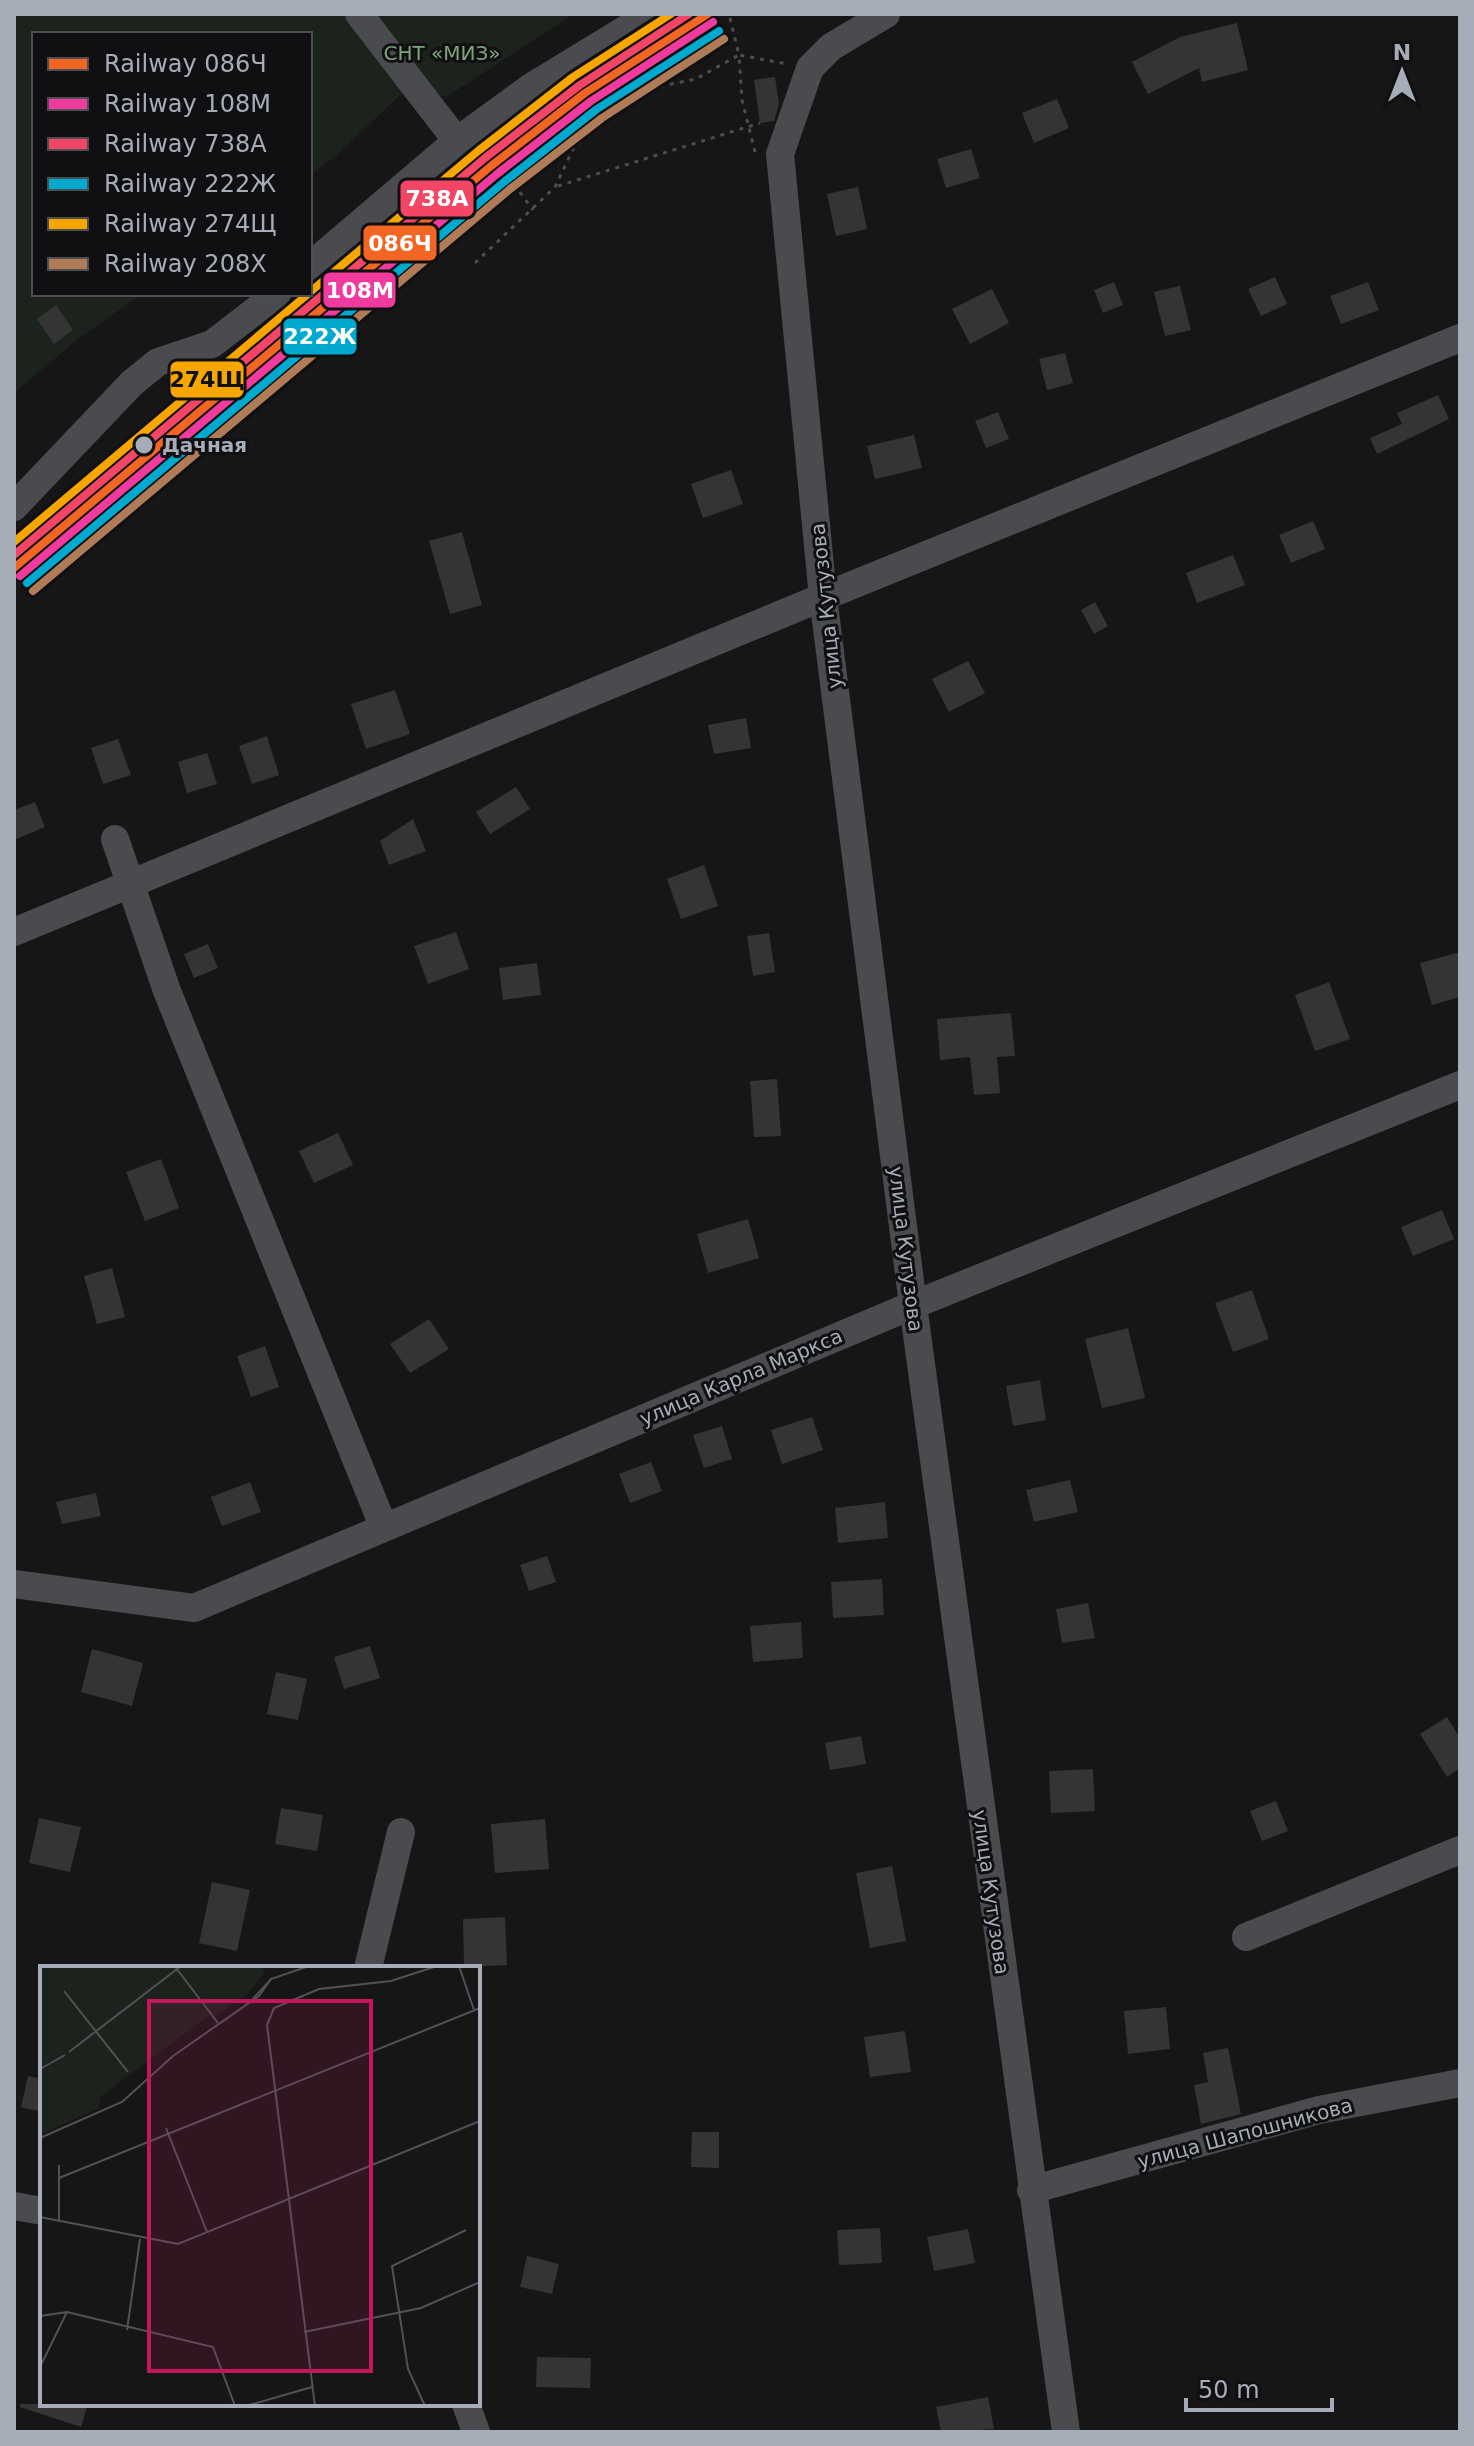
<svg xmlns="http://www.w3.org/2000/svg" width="1474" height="2446" font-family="'DejaVu Sans',sans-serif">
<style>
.green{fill:#1c231c}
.building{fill:#343435}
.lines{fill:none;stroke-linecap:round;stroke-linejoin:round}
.path{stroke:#4c4d50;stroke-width:3;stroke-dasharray:4 6;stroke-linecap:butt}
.minor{stroke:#494b4f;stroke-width:28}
.rail-1-casing{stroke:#101012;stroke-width:14}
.rail-2-casing{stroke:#101012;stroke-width:14}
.rail-3-casing{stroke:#101012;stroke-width:14}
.rail-4-casing{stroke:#101012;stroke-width:14}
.rail-5-casing{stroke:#101012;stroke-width:14}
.rail-6-casing{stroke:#101012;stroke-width:14}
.rail-1{stroke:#f26522;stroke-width:8}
.rail-2{stroke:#f13a9d;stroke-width:8}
.rail-3{stroke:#f34667;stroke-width:8}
.rail-4{stroke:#00a9ce;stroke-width:8}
.rail-5{stroke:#f7a600;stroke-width:8}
.rail-6{stroke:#b07c57;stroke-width:8}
.stop-dot{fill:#a6adb8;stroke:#101012;stroke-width:3}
.labels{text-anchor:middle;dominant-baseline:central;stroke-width:6;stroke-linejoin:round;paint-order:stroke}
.park-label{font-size:20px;fill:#7ea47b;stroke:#101012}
.stop-label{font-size:20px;font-weight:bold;fill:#a6adb8;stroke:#101012;text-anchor:start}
.street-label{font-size:20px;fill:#a6adb8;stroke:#101012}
.inset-road{fill:none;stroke:#505257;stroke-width:2}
.view{fill:#c2185b;fill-opacity:0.15;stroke:#c2185b;stroke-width:4}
.inset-edge{fill:none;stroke:#a6adb8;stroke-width:4}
.line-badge{stroke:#101012;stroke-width:3}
.badge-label{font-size:22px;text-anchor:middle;font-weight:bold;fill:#fff}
.pale-badge-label{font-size:22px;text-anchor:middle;font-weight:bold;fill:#111}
</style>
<rect width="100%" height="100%" fill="#161616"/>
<!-- green -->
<path class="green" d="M 14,14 L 574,14 L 446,97 L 412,84 L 332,159 L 310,175 L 310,34 L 34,34 L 34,294 L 142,294 L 78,339 L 14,393 Z"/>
<!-- building -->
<path class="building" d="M 1237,23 L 1248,70 L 1202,82 L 1199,68 L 1148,94 L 1132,62 L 1180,37 Z
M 775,77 L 779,104 L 774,121 L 760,123 L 754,80 Z
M 1057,99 L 1069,128 L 1034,143 L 1022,113 Z
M 971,149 L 980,178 L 946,188 L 937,159 Z
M 858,187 L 867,229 L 836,236 L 827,194 Z
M 1275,277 L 1287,304 L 1261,316 L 1248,289 Z
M 1114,282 L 1123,305 L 1103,313 L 1094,290 Z
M 1368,282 L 1379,310 L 1341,324 L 1330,296 Z
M 1180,286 L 1191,330 L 1165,336 L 1154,292 Z
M 992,289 L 1009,323 L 970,344 L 952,309 Z
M 56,305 L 73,330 L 54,344 L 37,319 Z
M 1065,353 L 1073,383 L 1047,390 L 1039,359 Z
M 1438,395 L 1449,419 L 1377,454 L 1370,438 L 1402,424 L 1397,413 Z
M 998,412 L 1009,439 L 986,448 L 975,421 Z
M 914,435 L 922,468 L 875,479 L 867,446 Z
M 731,470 L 743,504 L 703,518 L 691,484 Z
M 1313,521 L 1325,549 L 1291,563 L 1279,535 Z
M 462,532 L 482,605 L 450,614 L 429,541 Z
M 1233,555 L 1245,585 L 1197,603 L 1186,573 Z
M 1095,602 L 1108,626 L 1094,634 L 1081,610 Z
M 968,661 L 985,693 L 949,712 L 932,679 Z
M 395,690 L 410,734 L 366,749 L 351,704 Z
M 746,718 L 751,748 L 714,754 L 708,725 Z
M 267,736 L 279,775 L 252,784 L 239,746 Z
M 118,739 L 131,775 L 103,784 L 91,748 Z
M 207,753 L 217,784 L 187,793 L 178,762 Z
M 516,787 L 530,809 L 490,834 L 476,812 Z
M 35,802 L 45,827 L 14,840 L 14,810 Z
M 413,819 L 426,851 L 389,865 L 380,841 Z
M 704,865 L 718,906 L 681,919 L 667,879 Z
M 456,932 L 469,969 L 428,984 L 414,946 Z
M 769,933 L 775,972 L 753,976 L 747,936 Z
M 208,944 L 218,968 L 194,978 L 184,954 Z
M 1460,952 L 1460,997 L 1432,1005 L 1420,963 Z
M 537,963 L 541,995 L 503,1000 L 499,968 Z
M 1329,982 L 1350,1039 L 1315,1051 L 1295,995 Z
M 1011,1013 L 1015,1056 L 997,1057 L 1000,1093 L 974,1095 L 970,1057 L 940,1060 L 937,1019 Z
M 777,1079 L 781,1136 L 754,1137 L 750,1081 Z
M 338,1133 L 353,1165 L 314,1183 L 299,1151 Z
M 161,1159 L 179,1208 L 145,1221 L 126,1172 Z
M 1442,1210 L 1454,1239 L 1413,1256 L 1401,1227 Z
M 748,1219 L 759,1258 L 708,1273 L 697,1234 Z
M 112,1268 L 125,1317 L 97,1324 L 84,1276 Z
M 1252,1290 L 1269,1339 L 1233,1352 L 1215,1303 Z
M 429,1319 L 449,1349 L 410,1373 L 390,1344 Z
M 1128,1328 L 1145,1398 L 1102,1408 L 1085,1339 Z
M 265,1346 L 279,1387 L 251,1397 L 237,1356 Z
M 1040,1380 L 1046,1420 L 1013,1426 L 1006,1386 Z
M 812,1417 L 823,1450 L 782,1464 L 771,1430 Z
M 722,1426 L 732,1459 L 704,1468 L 693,1435 Z
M 651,1462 L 662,1491 L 630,1503 L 619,1474 Z
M 1070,1480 L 1078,1512 L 1034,1522 L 1026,1490 Z
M 250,1482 L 261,1512 L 222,1526 L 211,1497 Z
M 96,1493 L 101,1516 L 62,1524 L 56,1502 Z
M 885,1502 L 888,1538 L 838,1543 L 835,1508 Z
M 547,1556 L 556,1582 L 529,1591 L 520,1565 Z
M 882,1579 L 884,1615 L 833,1618 L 831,1582 Z
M 1088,1603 L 1095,1638 L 1062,1643 L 1056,1609 Z
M 801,1622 L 803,1658 L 753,1662 L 750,1626 Z
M 370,1646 L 380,1678 L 344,1689 L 334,1657 Z
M 92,1649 L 143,1663 L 132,1706 L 81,1692 Z
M 276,1672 L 307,1679 L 298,1720 L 267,1714 Z
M 1447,1717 L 1460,1738 L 1460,1768 L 1447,1777 L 1420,1734 Z
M 861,1736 L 866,1764 L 830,1770 L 825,1743 Z
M 1093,1769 L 1095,1811 L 1051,1813 L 1049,1771 Z
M 1276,1801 L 1288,1831 L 1262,1841 L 1250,1811 Z
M 281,1808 L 323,1815 L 317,1851 L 275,1844 Z
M 39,1818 L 81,1827 L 70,1872 L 29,1863 Z
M 545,1819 L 549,1869 L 495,1873 L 491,1824 Z
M 892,1866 L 906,1941 L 870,1948 L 856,1873 Z
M 212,1882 L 250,1890 L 237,1951 L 199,1943 Z
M 505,1917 L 507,1965 L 464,1967 L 463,1919 Z
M 1166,2007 L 1170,2049 L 1128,2054 L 1124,2011 Z
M 905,2031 L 911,2072 L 870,2077 L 864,2037 Z
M 1228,2048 L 1241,2114 L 1201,2124 L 1194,2085 L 1208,2082 L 1203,2053 Z
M 28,2076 L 42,2079 L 42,2112 L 21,2107 Z
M 692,2132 L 719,2132 L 719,2168 L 691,2167 Z
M 880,2228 L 882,2263 L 839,2265 L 837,2230 Z
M 968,2229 L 975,2263 L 934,2271 L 927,2237 Z
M 527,2256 L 559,2264 L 552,2294 L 520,2287 Z
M 537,2357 L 591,2358 L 590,2388 L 536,2387 Z
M 988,2397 L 994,2429 L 941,2432 L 936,2407 Z
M 20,2404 L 88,2404 L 81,2427 L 20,2407 Z"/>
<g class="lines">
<!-- path -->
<path class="path" d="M 541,109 L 553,131 L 573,149
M 755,152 L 742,100 L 739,55 L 787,64
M 508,176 L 533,210
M 558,186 L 760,123
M 518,189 L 541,164 L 553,133
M 475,263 L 555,187 L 573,149 L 597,126 L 662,86 L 696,79 L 739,55 L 729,14"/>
<!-- minor -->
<path class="minor" d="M 359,14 L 457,141
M 886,14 L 831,47 L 810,68 L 780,154 L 823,597 L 913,1305 L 1066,2432
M 310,266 L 457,141 L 531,87 L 651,14
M 14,507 L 132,383 L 158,362 L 212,344 L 277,294
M 115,839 L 167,991 L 384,1528
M 14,932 L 823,597 L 1460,338
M 14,1584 L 194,1608 L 913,1305 L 1460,1085
M 1246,1937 L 1460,1850
M 368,1968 L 401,1832
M 1031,2190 L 1319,2110 L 1460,2083
M 14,2206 L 42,2211
M 466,2404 L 476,2432"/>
<defs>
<path id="rail-1" d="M 14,568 L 491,166 L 585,93 L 708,14"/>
<path id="rail-2" d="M 20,576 L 497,174 L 591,101 L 713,22"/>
<path id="rail-3" d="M 14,555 L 485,158 L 580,85 L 689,14"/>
<path id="rail-4" d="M 27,583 L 504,182 L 597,109 L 719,31"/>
<path id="rail-5" d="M 310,292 L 478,151 L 573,77 L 671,14
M 14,542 L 308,294"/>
<path id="rail-6" d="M 33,591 L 510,189 L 602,118 L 724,39"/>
</defs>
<!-- rail-1 casing -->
<use href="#rail-1" class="rail-1-casing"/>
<!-- rail-2 casing -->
<use href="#rail-2" class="rail-2-casing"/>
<!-- rail-3 casing -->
<use href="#rail-3" class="rail-3-casing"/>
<!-- rail-4 casing -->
<use href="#rail-4" class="rail-4-casing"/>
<!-- rail-5 casing -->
<use href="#rail-5" class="rail-5-casing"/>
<!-- rail-6 casing -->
<use href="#rail-6" class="rail-6-casing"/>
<!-- rail-1 -->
<use href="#rail-1" class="rail-1"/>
<!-- rail-2 -->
<use href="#rail-2" class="rail-2"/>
<!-- rail-3 -->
<use href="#rail-3" class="rail-3"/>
<!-- rail-4 -->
<use href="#rail-4" class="rail-4"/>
<!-- rail-5 -->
<use href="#rail-5" class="rail-5"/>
<!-- rail-6 -->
<use href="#rail-6" class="rail-6"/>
</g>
<!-- markers -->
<circle class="stop-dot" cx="144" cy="445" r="10"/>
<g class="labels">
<!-- park labels -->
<g class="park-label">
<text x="442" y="53">СНТ «МИЗ»</text>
</g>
<!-- stop labels -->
<g class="stop-label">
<text x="162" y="445">Дачная</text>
</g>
<!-- street labels -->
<g class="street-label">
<text transform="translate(826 606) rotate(-96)">улица Кутузова</text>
<text transform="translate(906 1249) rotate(83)">улица Кутузова</text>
<text transform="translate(741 1377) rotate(-23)">улица Карла Маркса</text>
<text transform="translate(991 1892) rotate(82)">улица Кутузова</text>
<text transform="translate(1245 2133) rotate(-15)">улица Шапошникова</text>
</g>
</g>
<!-- overview -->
<g transform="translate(40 1966)">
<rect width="440" height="440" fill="#161616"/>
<path d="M 0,0 L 222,0 L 225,6 L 206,30 L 176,50 L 171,48 L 60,131 L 59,142 L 0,169 Z" fill="#1c231c"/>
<path class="inset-road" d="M 419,0 L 434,44M 136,2 L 178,57M 24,25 L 88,106M 211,35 L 231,13 L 269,0M 29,86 L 141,0M 0,103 L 25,89M 126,162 L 167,266M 0,172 L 82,136 L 133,90 L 219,30 L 231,13M 19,212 L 440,42M 0,251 L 138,278 L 440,155M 19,256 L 19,199M 0,350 L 27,346 L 173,381 L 195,440M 87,364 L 100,273M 264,366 L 381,342 L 440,316M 0,401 L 27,346M 206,440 L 272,421M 275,440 L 227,59 L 234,42 L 279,23 L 351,15 L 397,0M 385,440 L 368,403 L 352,300 L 426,264"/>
<path class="view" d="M 109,35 L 331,35 L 331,405 L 109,405 Z"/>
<rect width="440" height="440" class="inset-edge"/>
</g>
<g class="line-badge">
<rect x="399" y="179" width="76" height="39" rx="8" fill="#f34667"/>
<rect x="362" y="224" width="76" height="38" rx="8" fill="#f26522"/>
<rect x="322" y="271" width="75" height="38" rx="8" fill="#f13a9d"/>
<rect x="282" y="317" width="76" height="39" rx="8" fill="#00a9ce"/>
<rect x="169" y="360" width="76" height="39" rx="8" fill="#f7a600"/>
</g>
<g class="badge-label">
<text x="437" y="206">738А</text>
<text x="400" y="251">086Ч</text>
<text x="360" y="298">108М</text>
<text x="320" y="344">222Ж</text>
</g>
<g class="pale-badge-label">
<text x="207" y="387">274Щ</text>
</g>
<!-- border -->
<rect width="1474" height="2446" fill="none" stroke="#a6adb8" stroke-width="32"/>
<!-- legend -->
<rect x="32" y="32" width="280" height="264" fill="#101012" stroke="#4c4f54" stroke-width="2"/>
<rect x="48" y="58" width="40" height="12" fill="#f26522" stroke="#4c4f54" stroke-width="2"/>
<text x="104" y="72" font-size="24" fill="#a6adb8">Railway 086Ч</text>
<rect x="48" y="98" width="40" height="12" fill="#f13a9d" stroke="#4c4f54" stroke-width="2"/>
<text x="104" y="112" font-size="24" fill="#a6adb8">Railway 108М</text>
<rect x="48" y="138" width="40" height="12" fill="#f34667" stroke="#4c4f54" stroke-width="2"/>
<text x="104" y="152" font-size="24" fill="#a6adb8">Railway 738А</text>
<rect x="48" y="178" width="40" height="12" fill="#00a9ce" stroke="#4c4f54" stroke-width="2"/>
<text x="104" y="192" font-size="24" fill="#a6adb8">Railway 222Ж</text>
<rect x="48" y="218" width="40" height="12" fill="#f7a600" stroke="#4c4f54" stroke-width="2"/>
<text x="104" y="232" font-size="24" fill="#a6adb8">Railway 274Щ</text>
<rect x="48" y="258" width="40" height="12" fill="#b07c57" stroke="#4c4f54" stroke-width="2"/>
<text x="104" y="272" font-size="24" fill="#a6adb8">Railway 208Х</text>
<!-- north arrow -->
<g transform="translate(1402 72)" stroke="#101012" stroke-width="6" paint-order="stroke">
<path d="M0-6L14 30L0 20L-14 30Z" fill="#a6adb8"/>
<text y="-12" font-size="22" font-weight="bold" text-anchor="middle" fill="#a6adb8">N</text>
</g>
<!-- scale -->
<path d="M1186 2398v12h146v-12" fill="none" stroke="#a6adb8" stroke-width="4"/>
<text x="1198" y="2398" font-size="24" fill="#a6adb8" stroke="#101012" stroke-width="6" paint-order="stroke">50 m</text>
</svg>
